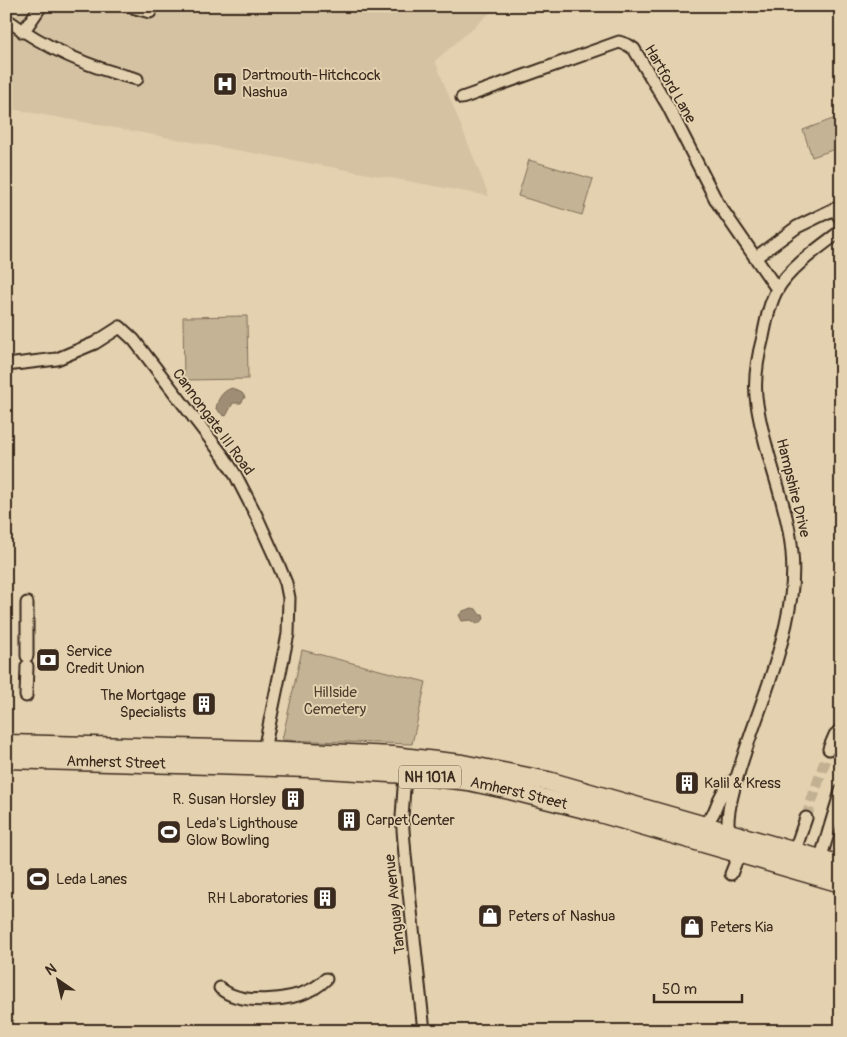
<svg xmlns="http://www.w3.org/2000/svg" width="847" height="1037" font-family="Pangolin,sans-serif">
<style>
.built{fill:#d5c2a2}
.green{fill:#c5b395;stroke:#806e5a}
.water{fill:#9f8d74;stroke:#776552}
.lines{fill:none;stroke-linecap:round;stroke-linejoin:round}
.minor-tunnel{stroke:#c2b092;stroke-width:11;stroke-dasharray:11 5.5;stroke-linecap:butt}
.minor-casing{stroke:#3b2a1e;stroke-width:15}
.highway-casing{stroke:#3b2a1e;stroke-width:21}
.minor{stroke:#e4d1af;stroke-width:11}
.highway{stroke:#e4d1af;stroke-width:18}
.labels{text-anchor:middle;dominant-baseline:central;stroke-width:4;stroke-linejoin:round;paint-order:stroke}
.shield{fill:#e4d1af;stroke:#6e5c4a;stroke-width:1}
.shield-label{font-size:14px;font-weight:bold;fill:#3b2a1e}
.poi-label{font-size:15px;fill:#3b2a1e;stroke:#e4d1af;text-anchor:start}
.street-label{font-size:15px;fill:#3b2a1e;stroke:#e4d1af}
.park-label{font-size:15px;fill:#503f30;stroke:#e4d1af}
</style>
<rect width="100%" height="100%" fill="#e4d1af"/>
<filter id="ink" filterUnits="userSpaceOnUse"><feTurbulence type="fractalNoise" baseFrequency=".02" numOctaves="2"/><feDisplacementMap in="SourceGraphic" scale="10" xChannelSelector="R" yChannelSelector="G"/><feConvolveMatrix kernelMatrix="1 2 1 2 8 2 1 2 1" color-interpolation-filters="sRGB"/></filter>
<g filter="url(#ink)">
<!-- built -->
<path class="built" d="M 26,6 L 498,6 L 435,61 L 489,196 L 6,108 L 6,23 Z"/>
<!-- green -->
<path class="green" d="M 841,116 L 841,147 L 812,157 L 803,130 Z
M 529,160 L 593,179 L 582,215 L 518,196 Z
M 247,316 L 248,379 L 184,380 L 183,317 Z
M 302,650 L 426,682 L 412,744 L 282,740 Z"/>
<!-- water -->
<path class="water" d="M 232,388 L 242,393 L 245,397 L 241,403 L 233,403 L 226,416 L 223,415 L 216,409 C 217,400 222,391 232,388 Z
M 472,608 L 476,609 L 480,615 L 483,615 L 484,619 L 477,624 L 471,620 L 462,621 L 459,615 L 463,611 Z"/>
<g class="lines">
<!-- minor-tunnel -->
<path class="minor-tunnel" d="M 806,818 L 829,749"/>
<defs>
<path id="minor" d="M 128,6 L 150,12
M 6,19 C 46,48 90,68 137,79
M 23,32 L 41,6
M 462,98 L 619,42 L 628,45 L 634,49 L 668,106 L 717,202 L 777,289
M 755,258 L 797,227 L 834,209 L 841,219
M 6,365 L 57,359 L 95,343 L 120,327 L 134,340 L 224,457 L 236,476 L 256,515 L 279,566 L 286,583 L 289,598 L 288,634 L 264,750
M 27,656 L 27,603
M 26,696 L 27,666
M 829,749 L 835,735 L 841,729
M 405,774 L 402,817 L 405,855 L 424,1031
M 697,825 C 717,819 713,809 722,794 C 726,788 731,783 736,778
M 734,835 C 730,831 728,827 728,822 C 728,802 739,771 745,752 C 762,701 784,649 791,596 C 801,525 767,472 757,404 C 753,381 757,359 763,337 C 766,322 769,304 777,290 C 789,268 821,246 841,231
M 794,853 L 806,818
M 820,860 L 841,791
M 731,874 L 739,854
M 220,988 C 240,1006 290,1001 313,989 C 318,986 322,983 326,979"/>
<g id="highway">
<path d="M 6,744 L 264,750 L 393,756 L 462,764 L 548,781 L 841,865"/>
<path id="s1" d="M 6,759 L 310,768 L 405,774 L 468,781 L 510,790 L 593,811 L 841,883"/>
</g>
</defs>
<!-- minor casing -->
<use href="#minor" class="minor-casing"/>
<!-- highway casing -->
<use href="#highway" class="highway-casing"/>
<!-- minor -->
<use href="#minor" class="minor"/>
<!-- highway -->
<use href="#highway" class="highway"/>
</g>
</g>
<!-- icons -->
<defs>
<symbol id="hospital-square" viewBox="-11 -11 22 22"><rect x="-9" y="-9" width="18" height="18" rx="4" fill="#3b2a1e" stroke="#e4d1af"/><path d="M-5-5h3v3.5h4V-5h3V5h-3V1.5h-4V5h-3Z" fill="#fff"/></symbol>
<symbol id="bank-square" viewBox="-11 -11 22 22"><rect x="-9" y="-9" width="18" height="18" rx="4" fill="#3b2a1e" stroke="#e4d1af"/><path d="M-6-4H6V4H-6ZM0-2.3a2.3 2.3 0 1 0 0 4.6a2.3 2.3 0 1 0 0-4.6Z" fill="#fff"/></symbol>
<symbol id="building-square" viewBox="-11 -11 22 22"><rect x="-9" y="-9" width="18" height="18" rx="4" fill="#3b2a1e" stroke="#e4d1af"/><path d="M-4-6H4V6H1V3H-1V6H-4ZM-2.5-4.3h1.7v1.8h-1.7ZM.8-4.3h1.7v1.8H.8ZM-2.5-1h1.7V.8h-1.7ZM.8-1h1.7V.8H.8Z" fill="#fff"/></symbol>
<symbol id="stadium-square" viewBox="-11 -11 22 22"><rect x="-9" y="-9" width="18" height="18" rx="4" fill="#3b2a1e" stroke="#e4d1af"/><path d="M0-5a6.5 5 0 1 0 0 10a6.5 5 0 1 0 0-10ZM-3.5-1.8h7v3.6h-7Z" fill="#fff"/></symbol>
<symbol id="shop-square" viewBox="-11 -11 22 22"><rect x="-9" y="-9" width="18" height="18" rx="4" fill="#3b2a1e" stroke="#e4d1af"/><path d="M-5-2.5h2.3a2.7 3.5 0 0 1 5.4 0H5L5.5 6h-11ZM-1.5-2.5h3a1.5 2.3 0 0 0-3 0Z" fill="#fff"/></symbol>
</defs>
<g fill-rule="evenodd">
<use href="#hospital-square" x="211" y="70" width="28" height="28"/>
<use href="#bank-square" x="34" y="646" width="28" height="28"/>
<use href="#building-square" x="190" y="690" width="28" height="28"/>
<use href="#building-square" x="673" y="769" width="28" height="28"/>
<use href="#building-square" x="279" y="785" width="28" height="28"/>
<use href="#building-square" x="335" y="806" width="28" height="28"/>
<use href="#stadium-square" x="155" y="818" width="28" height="28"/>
<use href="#stadium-square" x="24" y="865" width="28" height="28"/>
<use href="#building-square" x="311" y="884" width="28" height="28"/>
<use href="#shop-square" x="476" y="902" width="28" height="28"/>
<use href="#shop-square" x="678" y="913" width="28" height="28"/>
</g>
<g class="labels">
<!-- shield labels -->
<rect class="shield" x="399" y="765.5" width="62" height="23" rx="4"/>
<g class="shield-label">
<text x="430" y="777">NH 101A</text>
</g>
<!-- poi labels -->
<g class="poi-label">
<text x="242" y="75">Dartmouth-Hitchcock<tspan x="242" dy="17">Nashua</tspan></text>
<text x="66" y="651">Service<tspan x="66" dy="17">Credit Union</tspan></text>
<text x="186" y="695" text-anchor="end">The Mortgage<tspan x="186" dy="17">Specialists</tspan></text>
<text x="704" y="783">Kalil &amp; Kress</text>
<text x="276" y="799" text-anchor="end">R. Susan Horsley</text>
<text x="366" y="820">Carpet Center</text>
<text x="186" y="823">Leda's Lighthouse<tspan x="186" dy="17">Glow Bowling</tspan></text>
<text x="56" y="879">Leda Lanes</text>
<text x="308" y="898" text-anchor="end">RH Laboratories</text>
<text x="508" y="916">Peters of Nashua</text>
<text x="710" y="927">Peters Kia</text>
</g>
<!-- street labels -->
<g class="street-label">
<text transform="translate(670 84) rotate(60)">Hartford Lane</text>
<text transform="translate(213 422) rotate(54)">Cannongate III Road</text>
<text transform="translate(793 488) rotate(76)">Hampshire Drive</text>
<text stroke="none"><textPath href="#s1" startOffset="110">Amherst Street</textPath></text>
<text stroke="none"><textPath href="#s1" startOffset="515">Amherst Street</textPath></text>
<text transform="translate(395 904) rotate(-96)">Tanguay Avenue</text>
</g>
<!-- park labels -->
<g class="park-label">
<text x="335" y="692">Hillside<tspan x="335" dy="17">Cemetery</tspan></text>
</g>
</g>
<!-- margin -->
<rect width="847" height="1037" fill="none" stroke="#e4d1af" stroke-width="25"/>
<rect x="12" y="12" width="822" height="1012" fill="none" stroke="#3b2a1e" stroke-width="2" filter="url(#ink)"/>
<!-- north arrow -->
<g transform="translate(58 980) rotate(326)" stroke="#e4d1af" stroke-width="4" paint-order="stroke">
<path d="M0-4L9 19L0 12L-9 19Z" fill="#3b2a1e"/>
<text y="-8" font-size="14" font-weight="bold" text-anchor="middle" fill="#3b2a1e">N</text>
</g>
<!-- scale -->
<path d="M654 994v8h88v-8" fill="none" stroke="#3b2a1e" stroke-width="2.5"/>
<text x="662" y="994" font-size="15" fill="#3b2a1e" stroke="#e4d1af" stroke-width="4" paint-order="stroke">50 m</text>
</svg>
